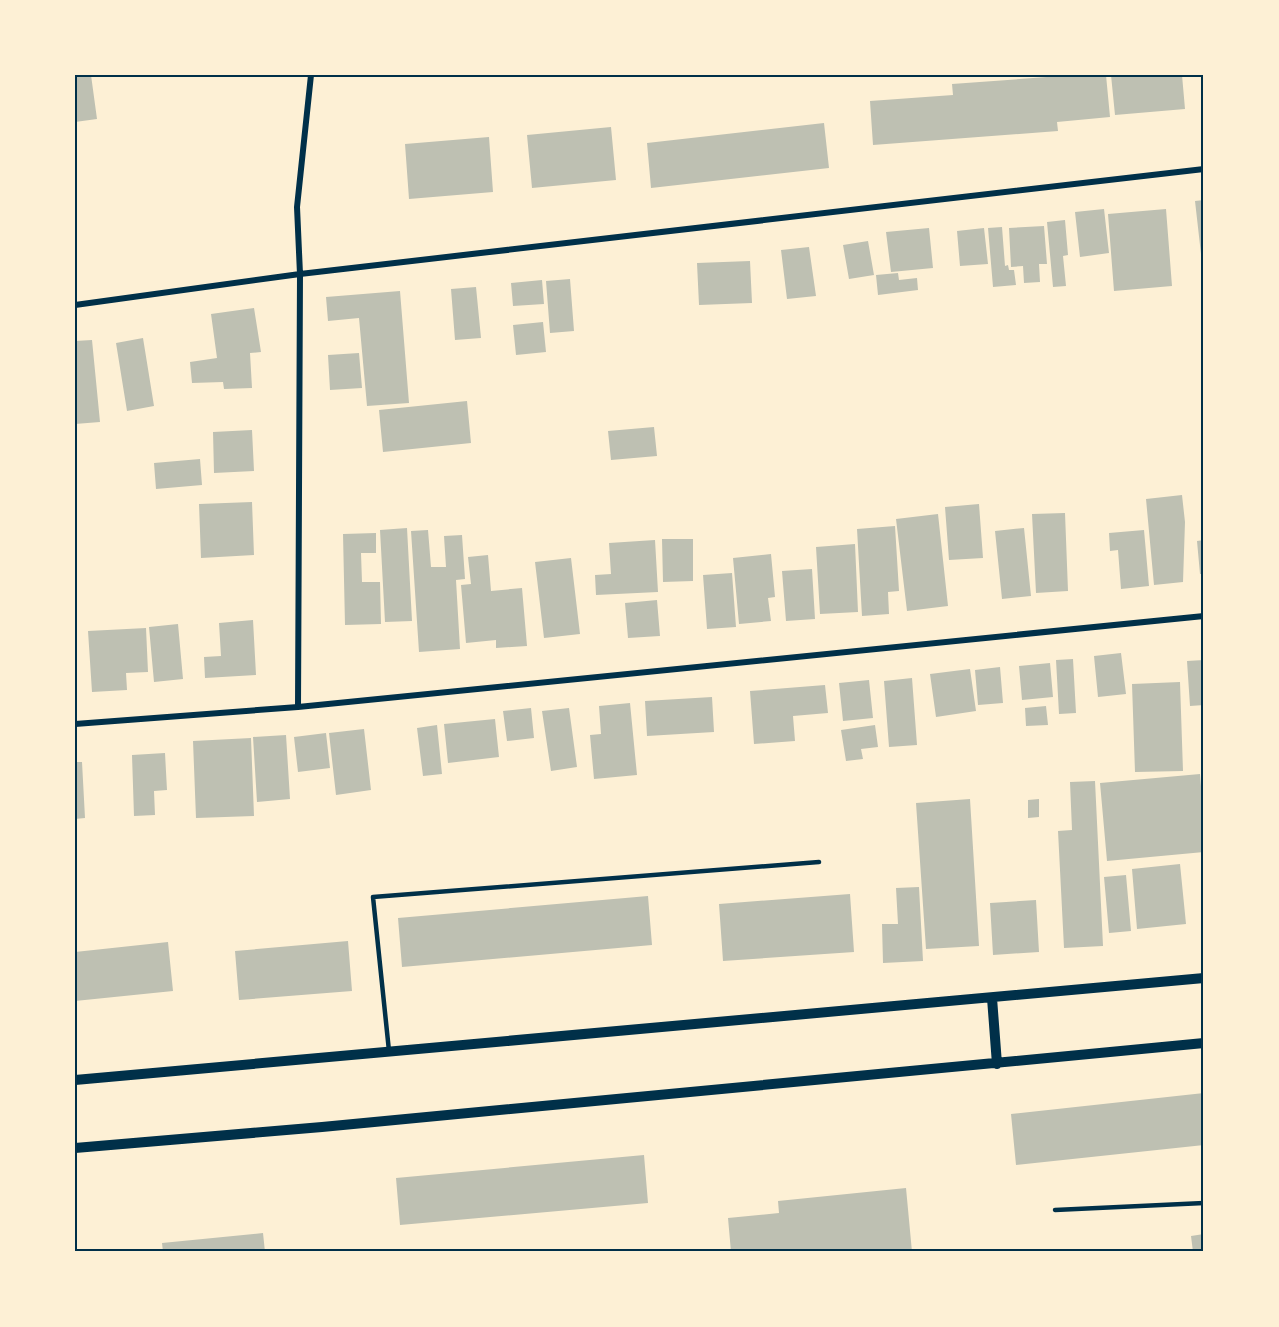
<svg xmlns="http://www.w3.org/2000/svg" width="1279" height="1327" font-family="'Work Sans',sans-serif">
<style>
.building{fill:#bec0b2}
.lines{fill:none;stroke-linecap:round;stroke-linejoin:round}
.service{stroke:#003049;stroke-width:4.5}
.minor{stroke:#003049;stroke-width:6}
.tertiary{stroke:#003049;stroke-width:10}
.neatline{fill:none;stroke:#003049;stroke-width:2}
</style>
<rect width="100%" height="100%" fill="#fdf0d5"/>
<!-- building -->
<path class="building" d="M 75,75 L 91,75 L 97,119 L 75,122 Z
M 1074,75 L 1106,75 L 1110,117 L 1057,122 L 1058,131 L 873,145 L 870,101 L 953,95 L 952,84 Z
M 1111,75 L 1182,75 L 1185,109 L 1115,115 Z
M 824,123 L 829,168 L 651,188 L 647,143 Z
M 611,127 L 616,180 L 532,188 L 527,135 Z
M 489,137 L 493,192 L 409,199 L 405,144 Z
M 1204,200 L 1204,254 L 1201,254 L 1195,201 Z
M 1104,209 L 1109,253 L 1080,257 L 1075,212 Z
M 1166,209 L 1172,286 L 1114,291 L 1108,214 Z
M 1065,220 L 1068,255 L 1063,256 L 1066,286 L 1053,287 L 1047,222 Z
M 1044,226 L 1047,264 L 1039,264 L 1040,282 L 1024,283 L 1023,266 L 1011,267 L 1009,228 Z
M 1002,227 L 1005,266 L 1008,265 L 1009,270 L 1014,270 L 1016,285 L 993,287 L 988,228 Z
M 929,228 L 933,268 L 891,272 L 886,232 Z
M 984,228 L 988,264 L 960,266 L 957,231 Z
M 868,241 L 874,275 L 849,279 L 843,245 Z
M 809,247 L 816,296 L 787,299 L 781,250 Z
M 750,261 L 752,303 L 699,305 L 697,263 Z
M 898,273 L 899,280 L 917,278 L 918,290 L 878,295 L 876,275 Z
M 570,279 L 574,331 L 550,333 L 546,281 Z
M 542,280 L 544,304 L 513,306 L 511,283 Z
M 476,287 L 481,338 L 455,340 L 451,289 Z
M 400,291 L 409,403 L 367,406 L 359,318 L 328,321 L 326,297 Z
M 254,308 L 261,352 L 250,353 L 252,388 L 224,389 L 223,382 L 192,383 L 190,362 L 217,358 L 211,314 Z
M 543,322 L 546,352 L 516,355 L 513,325 Z
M 143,338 L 154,406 L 127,411 L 116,343 Z
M 92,340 L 100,422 L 75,424 L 75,341 Z
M 359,353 L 362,388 L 330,390 L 328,355 Z
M 467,401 L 471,443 L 383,452 L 379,410 Z
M 654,427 L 657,456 L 611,460 L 608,431 Z
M 252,430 L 254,471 L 214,473 L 213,432 Z
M 200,459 L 202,485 L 156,489 L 154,463 Z
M 1182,495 L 1185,522 L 1183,582 L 1154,585 L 1146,499 Z
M 252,502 L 254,555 L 201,558 L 199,504 Z
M 979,504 L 983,558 L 949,560 L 945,507 Z
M 1065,513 L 1068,591 L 1036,593 L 1032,514 Z
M 938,514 L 948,606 L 907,611 L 896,519 Z
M 895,526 L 899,591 L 888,592 L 889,614 L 862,616 L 857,529 Z
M 407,528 L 412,621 L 385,622 L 380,530 Z
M 1024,528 L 1031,596 L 1002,599 L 995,531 Z
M 428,530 L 431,567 L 446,567 L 444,536 L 462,535 L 465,579 L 456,580 L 460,649 L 419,652 L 411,531 Z
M 1144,530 L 1149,586 L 1121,589 L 1118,550 L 1110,551 L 1109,533 Z
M 376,533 L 376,553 L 361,553 L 362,582 L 380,582 L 381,624 L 345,625 L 343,534 Z
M 662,539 L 693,539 L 693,581 L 663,582 Z
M 655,540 L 658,592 L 596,595 L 595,575 L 611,574 L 609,543 Z
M 1204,540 L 1204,574 L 1200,574 L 1197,541 Z
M 855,544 L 858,612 L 820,614 L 816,547 Z
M 771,554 L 775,597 L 768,598 L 771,621 L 739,624 L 733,558 Z
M 488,555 L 491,591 L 522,588 L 527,646 L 496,648 L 496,640 L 466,643 L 461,585 L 471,584 L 468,557 Z
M 571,558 L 580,634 L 544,638 L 535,562 Z
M 812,569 L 815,619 L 786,621 L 782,571 Z
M 732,573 L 736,627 L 707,629 L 703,575 Z
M 657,600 L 660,636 L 628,638 L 625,603 Z
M 253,620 L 256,675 L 205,678 L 204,657 L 221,656 L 219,623 Z
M 178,624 L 183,679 L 154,682 L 149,627 Z
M 146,628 L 148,672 L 126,673 L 127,690 L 92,692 L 88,631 Z
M 1121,653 L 1126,694 L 1098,697 L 1094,656 Z
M 1073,659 L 1076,713 L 1059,714 L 1056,660 Z
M 1204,660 L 1204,705 L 1190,706 L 1187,661 Z
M 1050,663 L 1053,697 L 1022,700 L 1019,666 Z
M 1000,667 L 1003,703 L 978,705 L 975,670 Z
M 970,669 L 976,711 L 936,717 L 930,674 Z
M 912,678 L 917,745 L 889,747 L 884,681 Z
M 869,680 L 873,718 L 843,721 L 839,683 Z
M 1180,682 L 1183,771 L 1135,772 L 1132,684 Z
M 825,685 L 828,713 L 793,716 L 795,741 L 754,744 L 750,691 Z
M 712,697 L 714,732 L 647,736 L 645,701 Z
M 630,703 L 637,775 L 594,779 L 590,735 L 601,734 L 599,706 Z
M 1046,706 L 1048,725 L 1026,726 L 1025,708 Z
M 531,708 L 534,738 L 507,741 L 503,711 Z
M 569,708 L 577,767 L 551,771 L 542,711 Z
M 495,719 L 499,757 L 448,763 L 444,724 Z
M 437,725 L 442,774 L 423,776 L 417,728 Z
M 875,725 L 878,747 L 861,749 L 863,759 L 846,761 L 841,730 Z
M 364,729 L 371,790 L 336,795 L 329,733 Z
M 326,733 L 330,768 L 298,772 L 294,737 Z
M 286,735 L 290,799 L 257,802 L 253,737 Z
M 251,738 L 254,816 L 196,818 L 193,741 Z
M 165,753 L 167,790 L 154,791 L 155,815 L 134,816 L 132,755 Z
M 75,762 L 82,762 L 85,818 L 75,819 Z
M 1200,774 L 1204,823 L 1204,852 L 1107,861 L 1100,783 Z
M 1095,781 L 1103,946 L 1064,948 L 1058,831 L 1072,830 L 1070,782 Z
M 970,799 L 979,946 L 926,949 L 916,803 Z
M 1039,799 L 1039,817 L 1028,818 L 1028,800 Z
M 1180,864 L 1186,924 L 1137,929 L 1132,869 Z
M 1126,875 L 1131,931 L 1109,933 L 1104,877 Z
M 919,887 L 923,961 L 883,963 L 882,924 L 898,924 L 896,888 Z
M 850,894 L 854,952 L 723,961 L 719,904 Z
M 648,896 L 652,945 L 402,967 L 398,918 Z
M 1036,900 L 1039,952 L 993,955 L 990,903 Z
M 348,941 L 352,991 L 239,1000 L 235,951 Z
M 168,942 L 173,991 L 75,1001 L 75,952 Z
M 1204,1093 L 1204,1145 L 1016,1165 L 1011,1114 Z
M 644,1155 L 648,1203 L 400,1225 L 396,1178 Z
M 906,1188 L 912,1252 L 731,1252 L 728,1218 L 779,1213 L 778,1201 Z
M 263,1233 L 265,1252 L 163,1252 L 162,1243 Z
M 1204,1234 L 1204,1252 L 1193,1252 L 1191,1236 Z"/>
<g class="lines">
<!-- service -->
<path class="service" d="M 389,1051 L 373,897 L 819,862
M 1055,1210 L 1204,1203"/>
<!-- minor -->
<path class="minor" d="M 75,305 L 300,274 L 1204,169
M 298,707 L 300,274 L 297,207 L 311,75
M 75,724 L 298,707 L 1204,616"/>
<!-- tertiary -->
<path class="tertiary" d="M 992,998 L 997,1064
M 75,1080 L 1204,978
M 75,1148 L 322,1127 L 1204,1043"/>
</g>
<!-- border -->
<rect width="1279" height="1327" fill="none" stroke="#fdf0d5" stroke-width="153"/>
<rect x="76" y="76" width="1126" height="1174" class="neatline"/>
</svg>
